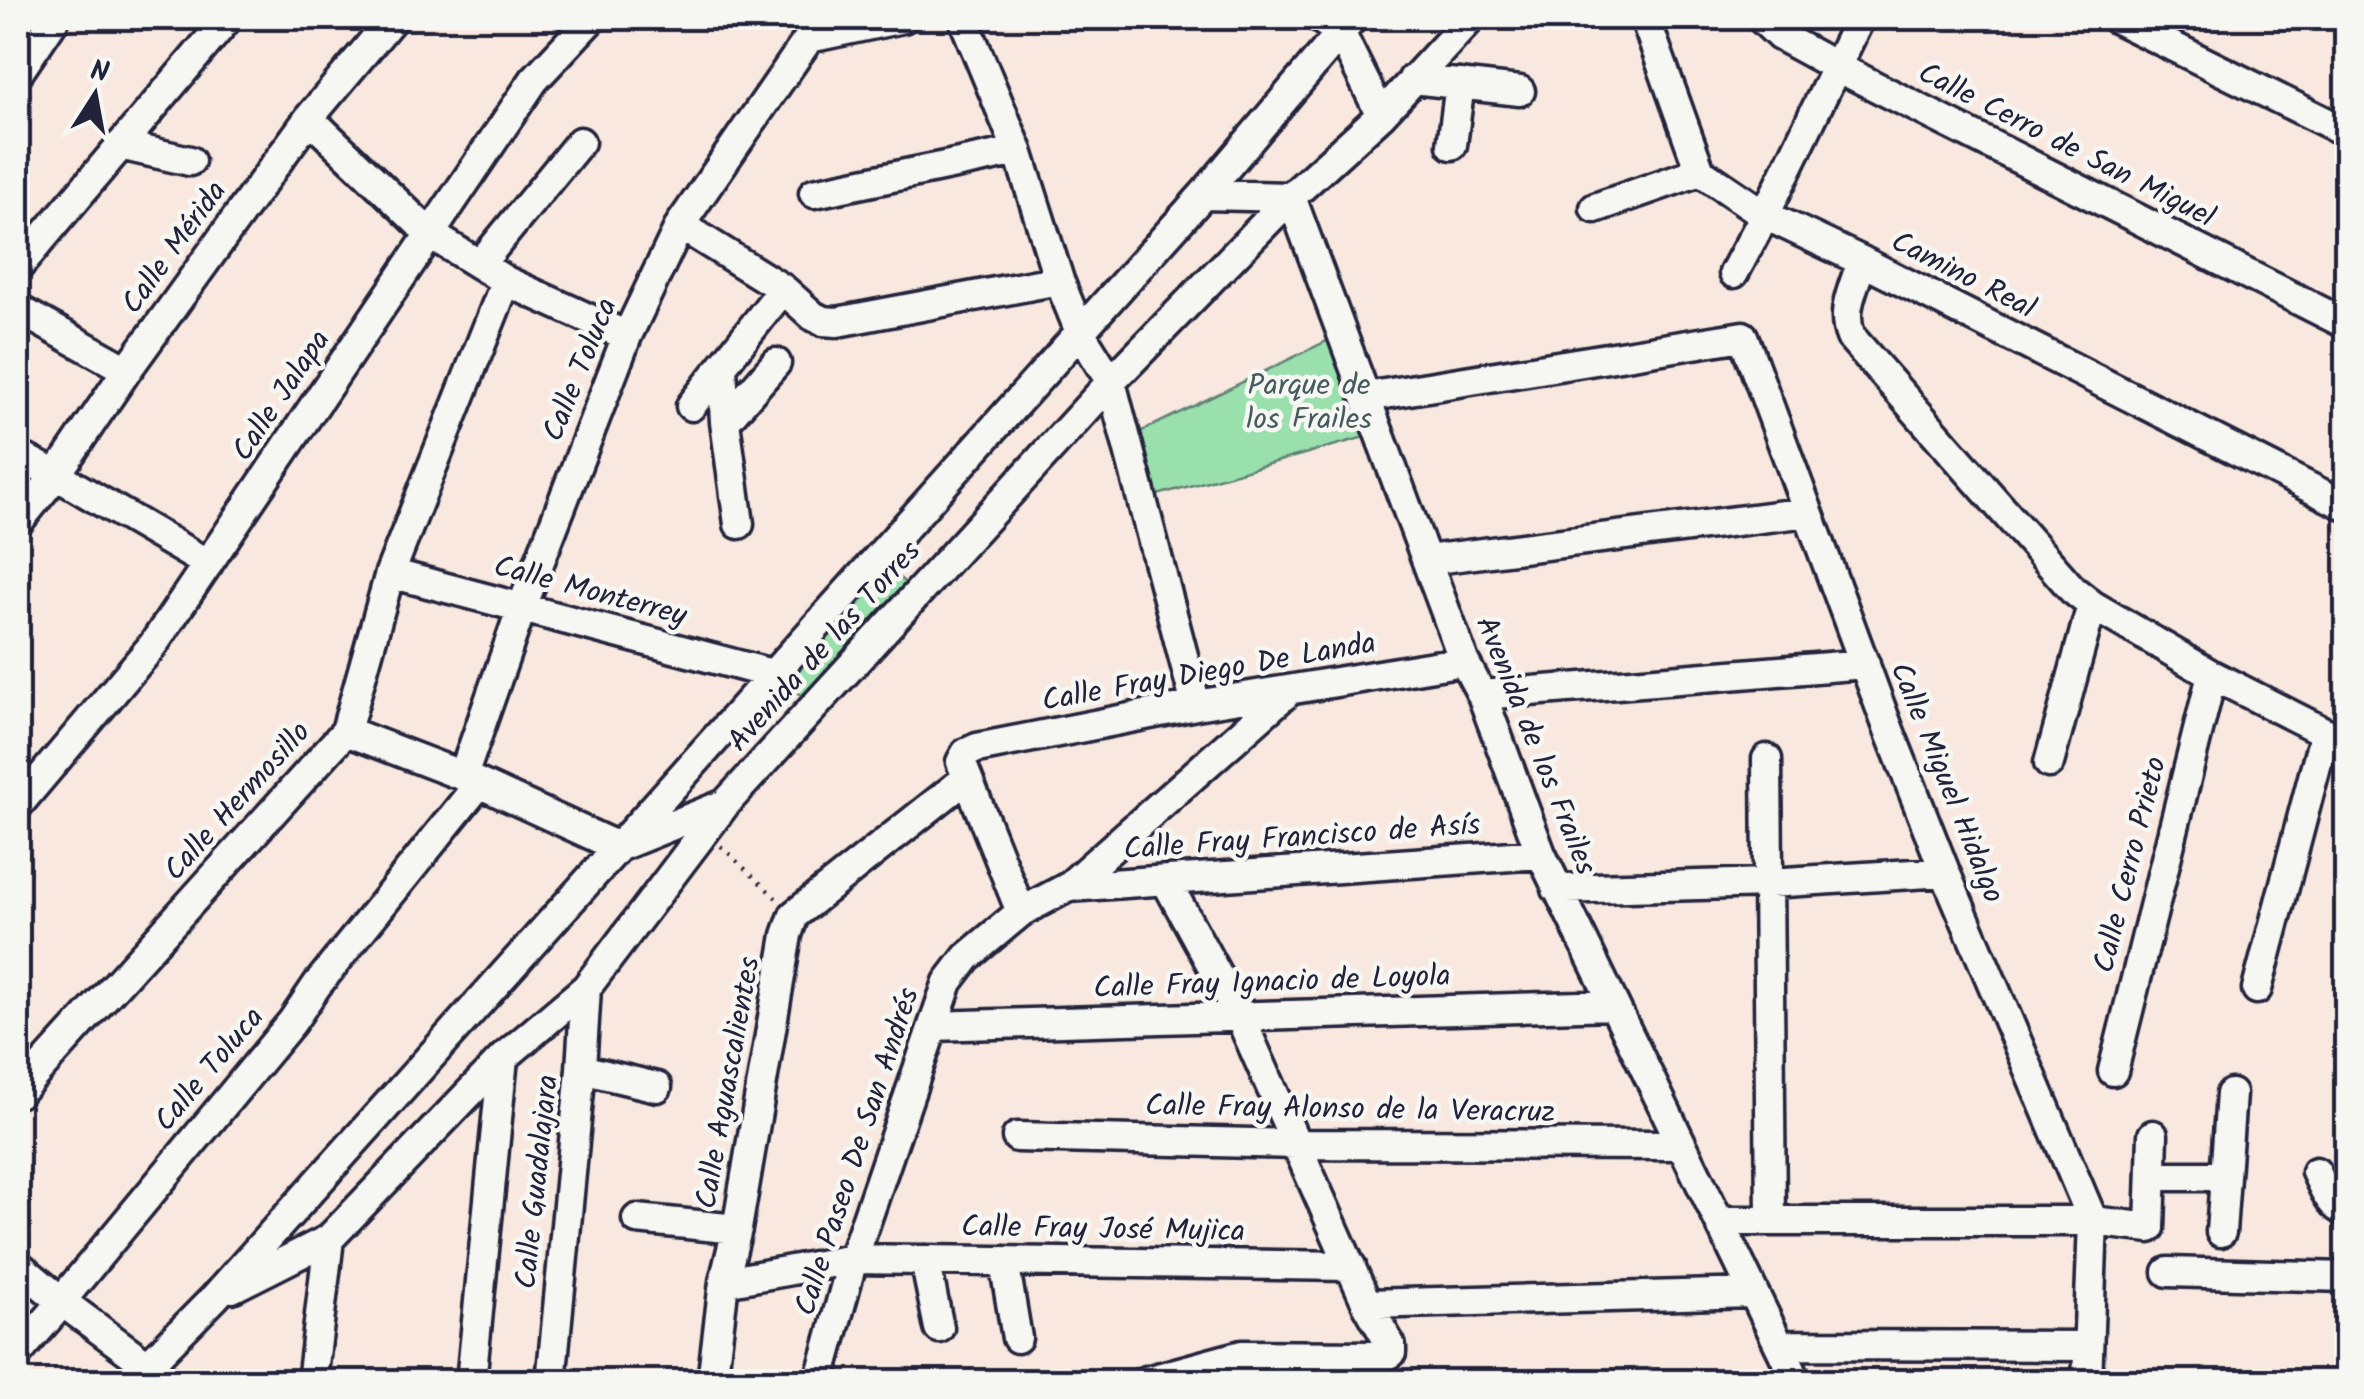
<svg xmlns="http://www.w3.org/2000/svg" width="2364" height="1399" font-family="Kalam,sans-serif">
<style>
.green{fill:#99e0ad;stroke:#5e8174;stroke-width:2.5}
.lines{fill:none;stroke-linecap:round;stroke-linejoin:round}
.minor-casing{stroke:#22223b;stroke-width:35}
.path{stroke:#22223b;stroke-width:4;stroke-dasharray:2.5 8;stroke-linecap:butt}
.minor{stroke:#f6f6f2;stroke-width:28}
.labels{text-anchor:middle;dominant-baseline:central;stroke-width:9;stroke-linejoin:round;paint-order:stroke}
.street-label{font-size:30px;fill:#22223b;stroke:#f6f6f2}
.park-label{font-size:30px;fill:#465b5d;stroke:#f6f6f2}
</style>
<rect width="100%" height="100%" fill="#f8e8df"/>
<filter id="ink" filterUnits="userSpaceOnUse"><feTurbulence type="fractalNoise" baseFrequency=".01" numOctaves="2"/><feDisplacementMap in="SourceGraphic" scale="20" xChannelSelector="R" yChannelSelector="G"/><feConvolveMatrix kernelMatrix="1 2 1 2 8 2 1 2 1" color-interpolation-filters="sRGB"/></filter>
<g filter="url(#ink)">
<!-- green -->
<path class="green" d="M 1335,337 L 1372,435 L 1154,496 L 1140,432 Z
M 877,559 L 923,598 L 824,715 L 778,676 Z"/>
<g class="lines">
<defs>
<path id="minor" d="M 963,18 L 1018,151 L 1059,280 L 1080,332 L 1111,382 L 1196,705
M 1319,18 L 1340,32 L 1381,115
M 1645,18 L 1700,171 L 1765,215 L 1862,261 L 2346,506
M 1761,18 L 1780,36 L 1835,66 L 2346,324
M 2115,18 L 2346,132
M 809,38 L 903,18
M 18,73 L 55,18
M 1413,79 L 1520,91
M 309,118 L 430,234 L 506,281 L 627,336
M 120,145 L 190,161
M 1452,145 L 1460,84
M 814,193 L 1018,151
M 1203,195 L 1291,197 L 1464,661 L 1482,695 L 1541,854 L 1797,1382
M 1595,208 L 1700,171
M 680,225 L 783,289 L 813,316 L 823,321 L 837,322 L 1059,280
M 1862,261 C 1854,287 1840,311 1851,337 L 2073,590 L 2092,605 L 2212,675 L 2346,743
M 480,264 L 580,142
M 18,267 L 228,18
M 1734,273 L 1765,215 L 1860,18
M 18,309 L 127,370
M 722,367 L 725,422 L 739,524
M 1366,397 L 1743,336 L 1887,725 L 1945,872 L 2093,1221 L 2087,1382
M 691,406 L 783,289
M 725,422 L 776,363
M 18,455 L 56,475 L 208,564
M 18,522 L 56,475 L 127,370 L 309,118 L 393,18
M 1427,560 L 1808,512
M 390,573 L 772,674
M 1482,695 L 1865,664
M 346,731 L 463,776 L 618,847 L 725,804
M 1767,759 L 1771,1219
M 2049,763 L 2092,605
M 463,776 L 522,607 L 627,336 L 680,225 L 809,38 L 814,18
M 18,805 L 153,645 L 534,80 L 592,18
M 1068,887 L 1541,854
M 1557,889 L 1769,883 L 1945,872
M 1021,912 L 961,762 L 966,753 L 977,748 L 1196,705 L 1464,661
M 2257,989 L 2325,732
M 933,1026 L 1614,1005
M 581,1069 L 657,1087
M 2113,1071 L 2212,675
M 18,1093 L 346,731 L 390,573 L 506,281
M 1017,1137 L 1296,1144 L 1682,1145
M 2316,1172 C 2324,1188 2330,1206 2346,1212
M 2152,1176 L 2224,1176
M 637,1219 L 737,1229
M 1719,1221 L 2093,1221 L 2150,1228 L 2153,1135
M 2221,1232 L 2231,1094
M 925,1260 L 939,1328
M 1004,1261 L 1017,1338
M 18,1265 L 61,1301 L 170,1382
M 2168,1272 L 2346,1277
M 724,1282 L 853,1259 L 1351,1266
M 232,1288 L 329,1239 L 503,1058 L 586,988 L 726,803 L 1111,382 L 1291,197 L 1381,115 L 1471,18
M 61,1301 L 292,1022 L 317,985 L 479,784
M 1367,1304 L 1753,1293
M 1779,1345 L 2088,1346
M 18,1353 L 53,1313
M 149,1364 L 215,1297 L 1203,195 L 1353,18
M 312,1382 L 329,1239
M 471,1382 L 503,1058
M 551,1382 L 581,1069 L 586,988
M 712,1382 L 724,1282 L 737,1229 L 787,935 L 794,915 L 967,778
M 819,1382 L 853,1259 L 948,982 L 967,957 L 1021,912 L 1068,887 L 1290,690
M 1143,1382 L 1242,1355 L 1376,1356 L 1386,1356 L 1391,1353 L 1391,1346 L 1367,1304 L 1240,1017 L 1166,881"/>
</defs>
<!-- minor casing -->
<use href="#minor" class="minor-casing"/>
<!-- path -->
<path class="path" d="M 721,846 L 776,898"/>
<!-- minor -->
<use href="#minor" class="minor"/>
</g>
</g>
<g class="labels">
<!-- street labels -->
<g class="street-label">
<text transform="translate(2066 146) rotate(27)">Calle Cerro de San Miguel</text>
<text transform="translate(175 248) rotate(-54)">Calle Mérida</text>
<text transform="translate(1963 276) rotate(27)">Camino Real</text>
<text transform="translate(581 370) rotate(-68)">Calle Toluca</text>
<text transform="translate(282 396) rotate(-56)">Calle Jalapa</text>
<text transform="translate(590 592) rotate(15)">Calle Monterrey</text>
<text transform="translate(825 647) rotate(-48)">Avenida de las Torres</text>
<text transform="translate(1209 673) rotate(-10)">Calle Fray Diego De Landa</text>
<text transform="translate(1535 746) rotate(68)">Avenida de los Frailes</text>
<text transform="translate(1946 783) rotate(68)">Calle Miguel Hidalgo</text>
<text transform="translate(238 802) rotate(-48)">Calle Hermosillo</text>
<text transform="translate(1302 838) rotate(-4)">Calle Fray Francisco de Asís</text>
<text transform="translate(2131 865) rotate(-76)">Calle Cerro Prieto</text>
<text transform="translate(1272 983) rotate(-2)">Calle Fray Ignacio de Loyola</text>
<text transform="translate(210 1070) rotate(-50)">Calle Toluca</text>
<text transform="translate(729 1083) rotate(-80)">Calle Aguascalientes</text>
<text transform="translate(1350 1110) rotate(1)">Calle Fray Alonso de la Veracruz</text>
<text transform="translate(858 1152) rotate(-72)">Calle Paseo De San Andrés</text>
<text transform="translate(538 1182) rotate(-84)">Calle Guadalajara</text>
<text transform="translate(1103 1230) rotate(1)">Calle Fray José Mujica</text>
</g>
<!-- park labels -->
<g class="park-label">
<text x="1309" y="386">Parque de<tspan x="1309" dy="34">los Frailes</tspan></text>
</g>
</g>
<!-- margin -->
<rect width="2364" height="1399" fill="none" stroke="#f6f6f2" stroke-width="60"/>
<rect x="30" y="30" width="2304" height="1339" fill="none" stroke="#22223b" stroke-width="4" filter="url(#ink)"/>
<!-- north arrow -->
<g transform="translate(95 95) rotate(11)" stroke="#f6f6f2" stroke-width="8" paint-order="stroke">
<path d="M0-8L18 38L0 25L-18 38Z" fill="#22223b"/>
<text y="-15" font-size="28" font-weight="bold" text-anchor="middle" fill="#22223b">N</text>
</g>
</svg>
